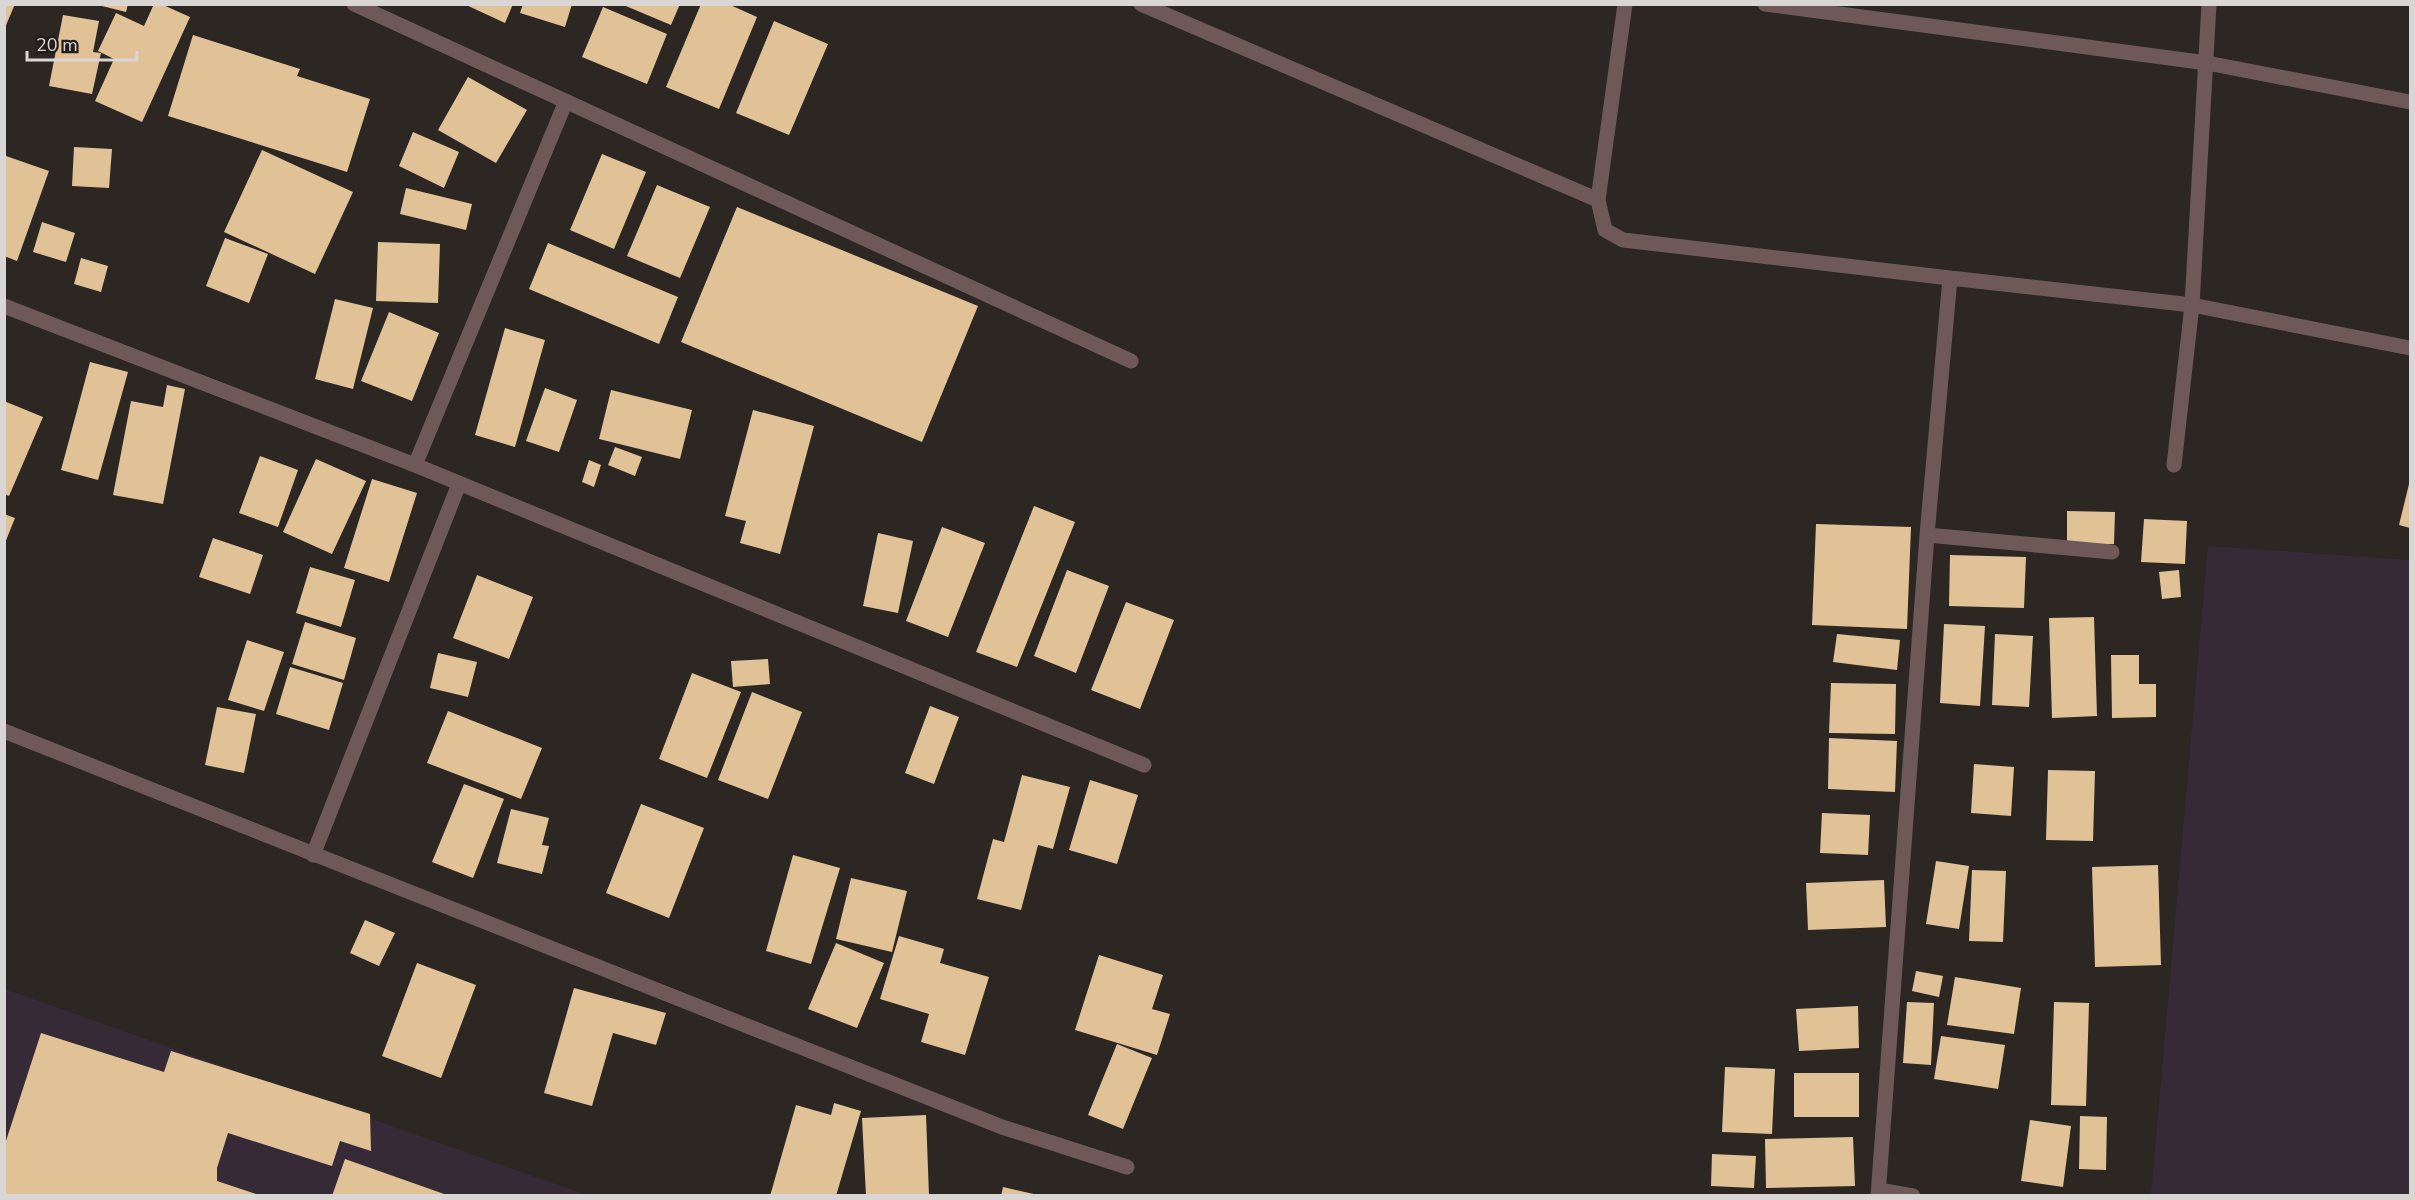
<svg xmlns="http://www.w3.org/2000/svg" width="2415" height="1200" font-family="'Nunito Sans',sans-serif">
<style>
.industrial{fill:#372a37}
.building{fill:#e1c297}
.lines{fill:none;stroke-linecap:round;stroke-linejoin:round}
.street{stroke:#6f5958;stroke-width:15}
</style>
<rect width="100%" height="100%" fill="#2c2723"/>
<!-- industrial -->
<path class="industrial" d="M 2208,546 L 2410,560 L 2410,1195 L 2151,1195 Z
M 5,989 L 586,1195 L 5,1195 Z"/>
<!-- building -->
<path class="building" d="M 4,4 L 15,4 L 4,30 Z
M 94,4 L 128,4 L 126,12 Z
M 154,4 L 161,4 L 190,17 L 142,122 L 95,101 L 114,59 L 98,51 L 116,13 L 144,26 Z
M 464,4 L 513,4 L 505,23 Z
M 523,4 L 572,4 L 565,27 L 520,13 Z
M 621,4 L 680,4 L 671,25 Z
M 701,4 L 728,4 L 757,17 L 719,109 L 666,87 Z
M 603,7 L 667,34 L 647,84 L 582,57 Z
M 63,15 L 99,21 L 93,52 L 101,53 L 92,94 L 49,86 Z
M 774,21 L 828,44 L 789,135 L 736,113 Z
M 193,35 L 300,69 L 297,76 L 370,99 L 347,172 L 168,116 Z
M 468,77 L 527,110 L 496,163 L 438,130 Z
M 413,132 L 459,152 L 444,188 L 399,166 Z
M 74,147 L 112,149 L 109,188 L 72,186 Z
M 262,150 L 353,192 L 315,274 L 224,232 Z
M 602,154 L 646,172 L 614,249 L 570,230 Z
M 6,156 L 49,171 L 17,261 L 4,256 Z
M 657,185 L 710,207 L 680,278 L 627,256 Z
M 406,188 L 472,204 L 466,230 L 400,214 Z
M 737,207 L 978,306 L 922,442 L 681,342 Z
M 42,222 L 75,233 L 66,262 L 33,252 Z
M 225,238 L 268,254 L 249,303 L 206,286 Z
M 378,242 L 440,244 L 438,303 L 376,301 Z
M 548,243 L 678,297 L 659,344 L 529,289 Z
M 81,258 L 108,266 L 101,292 L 74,284 Z
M 335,299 L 373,308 L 353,389 L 315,379 Z
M 389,312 L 439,333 L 412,401 L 361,381 Z
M 505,328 L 545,340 L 515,447 L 475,435 Z
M 90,362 L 128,372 L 98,480 L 61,470 Z
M 167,385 L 185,389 L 163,504 L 113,495 L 131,401 L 163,407 Z
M 545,388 L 577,400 L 559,452 L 526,441 Z
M 611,390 L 692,410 L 680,459 L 599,439 Z
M 4,401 L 43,417 L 9,496 L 4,494 Z
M 753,410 L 814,426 L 780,554 L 740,543 L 746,521 L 725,516 Z
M 615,447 L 642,457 L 635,476 L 608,465 Z
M 260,456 L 298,470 L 278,527 L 239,513 Z
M 316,459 L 366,481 L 332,554 L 283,532 Z
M 589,460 L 601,465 L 594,487 L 582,482 Z
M 372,479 L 417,493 L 389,582 L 344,568 Z
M 2410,480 L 2410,528 L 2399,525 Z
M 1034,506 L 1075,522 L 1017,667 L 976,652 Z
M 2067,511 L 2115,512 L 2114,544 L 2067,544 Z
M 4,514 L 15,518 L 5,543 L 4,543 Z
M 2144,519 L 2187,521 L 2185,564 L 2141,562 Z
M 1816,524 L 1911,527 L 1907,629 L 1812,625 Z
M 942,527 L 985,543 L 948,637 L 906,621 Z
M 878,533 L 913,541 L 898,613 L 863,606 Z
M 213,538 L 263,555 L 250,594 L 199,577 Z
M 1950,555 L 2026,557 L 2024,608 L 1949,606 Z
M 310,567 L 355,580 L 341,627 L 296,613 Z
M 1067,570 L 1109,586 L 1076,673 L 1034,656 Z
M 2179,570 L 2181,597 L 2162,599 L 2159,572 Z
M 477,575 L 533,597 L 509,659 L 453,638 Z
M 1126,602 L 1174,620 L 1140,709 L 1091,690 Z
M 2094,617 L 2097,716 L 2052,718 L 2049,618 Z
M 305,622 L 356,638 L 344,680 L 292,664 Z
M 1944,624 L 1985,626 L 1980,706 L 1940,703 Z
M 1837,634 L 1900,640 L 1897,670 L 1833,662 Z
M 1995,634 L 2033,636 L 2029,707 L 1992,705 Z
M 247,640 L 284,652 L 264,711 L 228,700 Z
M 438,653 L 477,662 L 468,697 L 430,688 Z
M 2111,655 L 2139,655 L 2139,684 L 2156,684 L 2156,717 L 2112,718 Z
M 768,659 L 770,684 L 733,687 L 731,661 Z
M 290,667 L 343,683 L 329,730 L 276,714 Z
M 692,673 L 741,692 L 707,778 L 659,759 Z
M 1831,683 L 1896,684 L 1895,734 L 1829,733 Z
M 752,692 L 802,712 L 768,799 L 718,780 Z
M 930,706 L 959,717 L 934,784 L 905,773 Z
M 217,707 L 256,714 L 244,773 L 205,765 Z
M 448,711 L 542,748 L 521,799 L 427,763 Z
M 1829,738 L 1897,741 L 1895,792 L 1828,789 Z
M 1974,764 L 2014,767 L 2011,816 L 1971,813 Z
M 2048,770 L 2095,771 L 2093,841 L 2046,840 Z
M 1022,775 L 1070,787 L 1053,849 L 1038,845 L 1021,910 L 977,899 L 993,839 L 1004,842 Z
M 1090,780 L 1138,795 L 1117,864 L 1069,850 Z
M 464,784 L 504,799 L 473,878 L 432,862 Z
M 641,804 L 704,828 L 669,918 L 606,893 Z
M 511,809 L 549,818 L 542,845 L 549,846 L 542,874 L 497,863 Z
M 1822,813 L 1870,815 L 1868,855 L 1820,853 Z
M 793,855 L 840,868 L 811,964 L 766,951 Z
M 1936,861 L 1969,866 L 1959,929 L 1926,924 Z
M 2158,865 L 2161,965 L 2095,967 L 2092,867 Z
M 1972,870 L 2006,871 L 2003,942 L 1969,941 Z
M 851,878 L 907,891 L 892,952 L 836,939 Z
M 1884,880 L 1886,927 L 1808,930 L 1806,883 Z
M 365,920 L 395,933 L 379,966 L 350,953 Z
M 899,936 L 944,949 L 940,963 L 989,977 L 965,1055 L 921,1042 L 929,1014 L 880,999 Z
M 836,943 L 884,963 L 857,1028 L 808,1009 Z
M 1099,955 L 1163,975 L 1152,1009 L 1170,1014 L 1157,1055 L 1075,1030 Z
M 417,963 L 476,985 L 441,1078 L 382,1056 Z
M 1916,971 L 1943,976 L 1939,997 L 1912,991 Z
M 1955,977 L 2021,988 L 2014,1034 L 1947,1025 Z
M 574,988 L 666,1013 L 656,1045 L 613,1033 L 592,1106 L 544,1093 Z
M 1907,1002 L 1934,1003 L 1931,1065 L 1903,1063 Z
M 2054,1002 L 2089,1003 L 2086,1106 L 2051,1105 Z
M 1858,1006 L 1859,1048 L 1799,1051 L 1796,1009 Z
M 41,1033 L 164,1072 L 171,1051 L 370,1114 L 371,1151 L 340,1141 L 332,1166 L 228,1133 L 217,1168 L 217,1181 L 262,1196 L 4,1196 L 4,1147 Z
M 1941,1036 L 2005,1045 L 1998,1089 L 1934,1079 Z
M 1117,1044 L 1152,1058 L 1123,1129 L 1088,1115 Z
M 1725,1067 L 1775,1069 L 1772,1134 L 1722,1132 Z
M 1794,1073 L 1859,1073 L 1859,1117 L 1794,1117 Z
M 834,1103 L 861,1111 L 836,1196 L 770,1196 L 796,1105 L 831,1115 Z
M 926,1115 L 929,1196 L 866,1196 L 862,1118 Z
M 2080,1116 L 2107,1117 L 2106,1170 L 2079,1169 Z
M 2030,1120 L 2071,1126 L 2063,1187 L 2021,1181 Z
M 1853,1137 L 1855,1186 L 1766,1188 L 1765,1139 Z
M 1712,1154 L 1756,1156 L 1754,1188 L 1711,1186 Z
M 345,1159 L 447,1195 L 447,1196 L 332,1196 Z
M 1003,1187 L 1038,1195 L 1038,1196 L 1001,1196 Z"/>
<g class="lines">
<!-- street -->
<path class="street" d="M 354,4 L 1131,361
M 1141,4 L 1598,200
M 1625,4 L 1598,200 L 1605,230 L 1623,240 L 1950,278
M 1765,4 L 2207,63 L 2410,102
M 4,306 L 415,465 L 1144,765
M 415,465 L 566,101
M 2174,465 L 2192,305 L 2209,4
M 1927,535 L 2112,552
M 4,731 L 1002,1127 L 1127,1167
M 313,855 L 459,484
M 1879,1190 L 1913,1196
M 1878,1196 L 1927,535 L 1950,278 L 2192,305 L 2410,348"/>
</g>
<!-- border -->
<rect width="2415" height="1200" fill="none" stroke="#dad6d4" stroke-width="12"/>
<!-- scale -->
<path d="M27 51v9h110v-9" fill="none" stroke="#dad6d4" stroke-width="3"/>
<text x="36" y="51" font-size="18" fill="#dad6d4" stroke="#221d1a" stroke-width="4.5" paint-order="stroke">20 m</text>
</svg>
